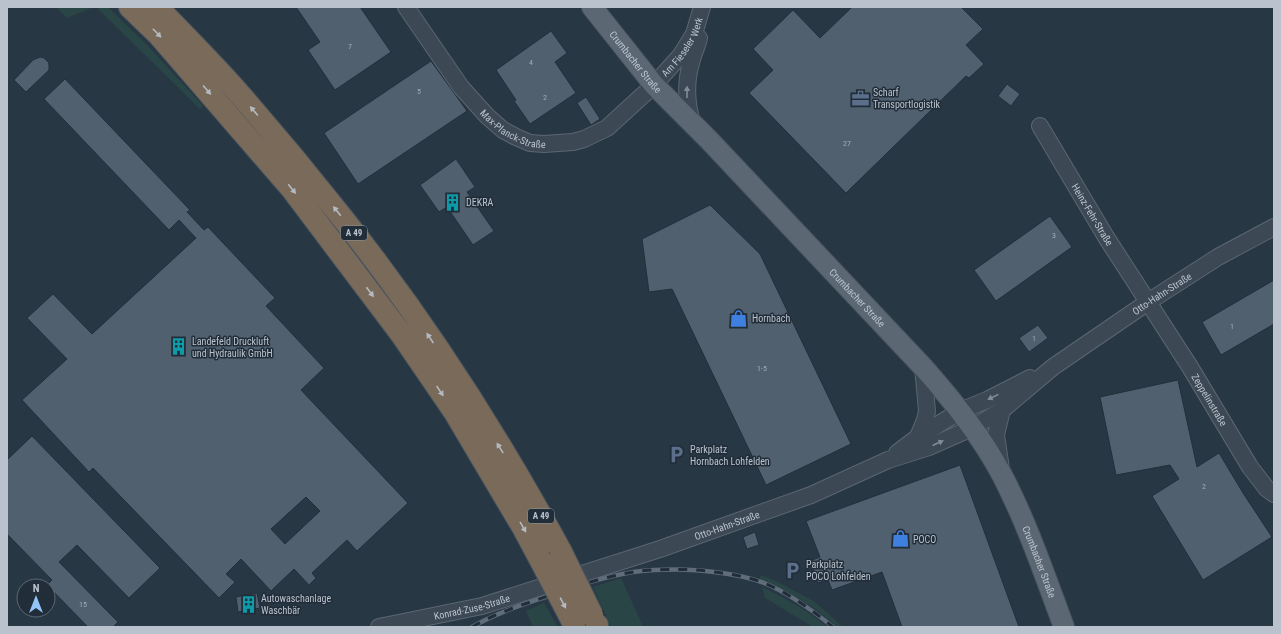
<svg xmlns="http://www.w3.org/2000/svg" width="1281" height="634" font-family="'Roboto Condensed',sans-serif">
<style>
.green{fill:#2a4545}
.building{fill:#51606f;stroke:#232f3b;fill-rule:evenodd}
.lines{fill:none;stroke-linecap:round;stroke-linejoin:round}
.minor-casing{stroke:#5b6671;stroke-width:18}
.major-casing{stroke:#495460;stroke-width:22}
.highway-casing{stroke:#47535e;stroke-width:24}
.minor{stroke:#3c4854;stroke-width:16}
.major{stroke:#5b6873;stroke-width:20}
.highway{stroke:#7a6a59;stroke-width:22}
.rail-casing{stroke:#5f6d7a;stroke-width:4.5}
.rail{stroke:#212d39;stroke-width:3;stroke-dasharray:9;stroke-linecap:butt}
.highway-bridge-casing{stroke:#47535e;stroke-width:24;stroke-linecap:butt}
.highway-bridge{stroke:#7a6a59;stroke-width:22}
.oneway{fill:#b4bac1}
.oneway2{fill:#818c97}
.labels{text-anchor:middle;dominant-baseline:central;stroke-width:3;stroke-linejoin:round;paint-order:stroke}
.number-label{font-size:8px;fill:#a0aab6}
.shield{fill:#212d39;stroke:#8c96a1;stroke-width:1}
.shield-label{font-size:9px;font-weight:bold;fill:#bac3cd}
.street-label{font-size:10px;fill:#bac3cd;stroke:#212d39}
.poi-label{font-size:10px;fill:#bac3cd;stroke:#212d39;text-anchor:start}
</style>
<rect width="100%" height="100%" fill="#283744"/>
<!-- green -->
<path class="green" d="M 56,7 L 94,7 L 67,18 Z
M 96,7 L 108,7 L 148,46 L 203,106 L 200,109 Z
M 761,575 L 778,582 L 815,602 L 843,627 L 837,627 C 814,606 788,590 759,580 Z
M 621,578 L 623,582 L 643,627 L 611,627 L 593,587 Z
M 762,587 C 787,599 805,609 827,627 L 813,627 L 765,598 Z
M 544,603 L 558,627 L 533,627 L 526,611 Z"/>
<!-- building -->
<path class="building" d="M 296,7 L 360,7 L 391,52 L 335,90 L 308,50 L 320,42 Z
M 852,7 L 961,7 L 983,29 L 966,45 L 984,64 L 969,78 L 966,76 L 846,193 L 749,93 L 773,70 L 753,49 L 793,10 L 820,38 Z
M 551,31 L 567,53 L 555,62 L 576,93 L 530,124 L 514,101 L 516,100 L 496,70 Z
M 40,57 L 44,58 L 49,63 L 49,70 L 26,92 L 14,80 L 33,60 Z
M 431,61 L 467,111 L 358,184 L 324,133 Z
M 65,79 L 190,210 L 187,212 L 204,230 L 208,227 L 275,298 L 266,306 L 324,368 L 301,390 L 408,503 L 357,551 L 347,540 L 312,573 L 316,578 L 309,585 L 294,569 L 271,591 L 241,559 L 226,574 L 235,582 L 219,598 L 93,468 L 89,472 L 22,400 L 67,359 L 27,318 L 53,294 L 92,334 L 196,238 L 179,220 L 169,230 L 44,99 ZM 306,497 L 320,511 L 285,544 L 271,529 Z
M 1007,84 L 1020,94 L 1011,106 L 998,96 Z
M 586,97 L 600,119 L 591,125 L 577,103 Z
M 456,159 L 475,187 L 467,192 L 494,231 L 473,245 L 447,207 L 439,212 L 420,185 Z
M 710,205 L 760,254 L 851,444 L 766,485 L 672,289 L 649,292 L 642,239 Z
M 1050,216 L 1072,247 L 996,301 L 974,270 Z
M 1274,280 L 1274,324 L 1221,355 L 1202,322 Z
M 1038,325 L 1048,338 L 1029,352 L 1019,338 Z
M 1178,380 L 1197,467 L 1219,453 L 1243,493 L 1272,537 L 1203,580 L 1152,496 L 1179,479 L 1170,465 L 1116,475 L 1100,397 Z
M 32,436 L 160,568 L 129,598 L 77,545 L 59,562 L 118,622 L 113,627 L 88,627 L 47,585 L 52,580 L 7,534 L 7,460 Z
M 960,465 L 1019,627 L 902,627 L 882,572 L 832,590 L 828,580 L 818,583 L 810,561 L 820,557 L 806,521 Z
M 755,532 L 759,545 L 747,549 L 743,537 Z
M 257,593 L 260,608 L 238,612 L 236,597 Z"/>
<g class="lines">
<defs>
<g id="minor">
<path id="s1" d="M 406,7 L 461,87 L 487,116 L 503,130 L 516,137 L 530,143 L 544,144 L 573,142 L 584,139 L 607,128 L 654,85 L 681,55 L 694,34 L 702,7"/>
<path d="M 692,122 C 686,102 685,84 691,63 C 693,54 697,47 699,38"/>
<path id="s2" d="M 1040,126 L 1106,237 L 1190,367 L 1250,467 L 1267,489 L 1274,494"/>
<path d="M 918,437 L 925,420 L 927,411 L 923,367"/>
<path d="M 897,453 L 918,437 L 960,411 L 987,400 L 1030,378"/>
<path d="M 1001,469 L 996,435 L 1002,410"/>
<path id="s3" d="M 379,627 L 482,606 L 660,549 L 811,495 L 888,460 L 929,447 L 972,428 L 1002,410 L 1053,367 L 1148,302 L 1218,257 L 1274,227"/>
</g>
<g id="major">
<path id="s4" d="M 592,7 L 654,85 L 709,140 L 923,367 C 952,400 981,435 1002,475 C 1027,523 1045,576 1064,627"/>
</g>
<path id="highway" d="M 130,7 L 158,34 L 292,189 L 402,335 L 454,411 L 524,529 L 539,557
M 157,7 C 183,34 210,61 235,89 C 271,130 306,172 340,215 C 423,319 498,436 561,552
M 597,625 L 597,627"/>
</defs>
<!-- minor casing -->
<use href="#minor" class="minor-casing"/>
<!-- major casing -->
<use href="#major" class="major-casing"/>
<!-- highway casing -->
<use href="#highway" class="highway-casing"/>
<!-- minor -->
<use href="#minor" class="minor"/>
<!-- major -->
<use href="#major" class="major"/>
<!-- highway -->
<use href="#highway" class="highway"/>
<defs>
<path id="rail" d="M 472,627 C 496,613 522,605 548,596 C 578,585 622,571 654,570 C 674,569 694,569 714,572 C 731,574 749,577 764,583 C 789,593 812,610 833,627"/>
</defs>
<!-- rail casing -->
<use href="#rail" class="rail-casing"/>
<!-- rail -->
<use href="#rail" class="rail"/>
<defs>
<path id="highway-bridge" d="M 561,552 L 592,615
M 539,557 L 574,624"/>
</defs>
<!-- highway-bridge casing -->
<use href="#highway-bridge" class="highway-bridge-casing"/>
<!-- highway-bridge -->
<use href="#highway-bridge" class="highway-bridge"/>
</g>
<!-- one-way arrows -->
<defs><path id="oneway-solid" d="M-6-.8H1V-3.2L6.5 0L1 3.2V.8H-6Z"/></defs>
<g class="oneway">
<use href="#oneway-solid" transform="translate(157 33) rotate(46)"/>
<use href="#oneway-solid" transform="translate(207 90) rotate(49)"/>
<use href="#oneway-solid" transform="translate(254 111) rotate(-131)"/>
<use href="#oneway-solid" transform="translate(292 189) rotate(51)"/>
<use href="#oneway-solid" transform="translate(337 211) rotate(-129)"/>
<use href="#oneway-solid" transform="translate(370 292) rotate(53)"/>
<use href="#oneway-solid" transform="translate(430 338) rotate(-124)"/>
<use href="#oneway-solid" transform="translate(440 391) rotate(56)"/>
<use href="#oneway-solid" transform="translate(500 448) rotate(-122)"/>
<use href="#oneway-solid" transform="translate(523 527) rotate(60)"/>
<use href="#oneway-solid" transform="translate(563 603) rotate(62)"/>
</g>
<g class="oneway2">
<use href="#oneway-solid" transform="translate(687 92) rotate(-90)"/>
<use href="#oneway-solid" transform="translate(993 397) rotate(154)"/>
<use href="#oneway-solid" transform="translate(938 443) rotate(-24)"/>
</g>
<!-- icons -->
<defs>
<symbol id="office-bare" viewBox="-9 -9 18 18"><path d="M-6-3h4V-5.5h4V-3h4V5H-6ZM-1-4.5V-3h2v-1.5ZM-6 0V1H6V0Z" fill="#5c6f8a" stroke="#212d39" stroke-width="2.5" paint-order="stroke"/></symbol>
<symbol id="building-bare" viewBox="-9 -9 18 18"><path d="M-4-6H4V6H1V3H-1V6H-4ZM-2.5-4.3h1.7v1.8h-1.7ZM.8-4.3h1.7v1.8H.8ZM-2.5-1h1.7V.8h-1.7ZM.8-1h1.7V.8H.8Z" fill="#0f9aa8" stroke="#212d39" stroke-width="2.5" paint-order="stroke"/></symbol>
<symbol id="shop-bare" viewBox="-9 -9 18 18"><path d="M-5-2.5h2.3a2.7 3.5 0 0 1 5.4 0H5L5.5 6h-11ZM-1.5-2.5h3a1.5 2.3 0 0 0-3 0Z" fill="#3f7fe0" stroke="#212d39" stroke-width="2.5" paint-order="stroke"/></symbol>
<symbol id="parking-bare" viewBox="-9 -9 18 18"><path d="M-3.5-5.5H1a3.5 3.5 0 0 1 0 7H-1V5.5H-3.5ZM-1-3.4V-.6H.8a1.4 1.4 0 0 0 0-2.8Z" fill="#5c6f8a" stroke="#212d39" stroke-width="2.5" paint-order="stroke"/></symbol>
</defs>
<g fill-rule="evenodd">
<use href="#office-bare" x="848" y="86" width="25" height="25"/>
<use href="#building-bare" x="440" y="190" width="25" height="25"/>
<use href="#shop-bare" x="726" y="306" width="25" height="25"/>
<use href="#building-bare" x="166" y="334" width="25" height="25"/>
<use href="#parking-bare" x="664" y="442" width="25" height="25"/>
<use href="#shop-bare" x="888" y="526" width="25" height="25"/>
<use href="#parking-bare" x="780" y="558" width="25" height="25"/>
<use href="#building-bare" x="236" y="592" width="25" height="25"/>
</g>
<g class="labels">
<!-- number labels -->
<g class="number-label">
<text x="350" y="46">7</text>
<text x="531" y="62">4</text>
<text x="419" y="91">5</text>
<text x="545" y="97">2</text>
<text x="847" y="143">27</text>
<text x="1054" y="235">3</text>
<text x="1232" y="326">1</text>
<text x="1034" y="338">1</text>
<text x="762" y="368">1-5</text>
<text x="1204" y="486">2</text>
<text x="83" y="604">15</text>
</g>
<!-- shield labels -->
<g class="shield">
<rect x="341" y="226" width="26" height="14" rx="3"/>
<rect x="528" y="509" width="26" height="14" rx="3"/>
</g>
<g class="shield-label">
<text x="354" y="233">A 49</text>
<text x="541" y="516">A 49</text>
</g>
<!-- street labels -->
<g class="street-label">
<text stroke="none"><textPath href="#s1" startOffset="379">Am Fieseler Werk</textPath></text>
<text stroke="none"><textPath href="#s4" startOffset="70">Crumbacher Straße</textPath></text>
<text stroke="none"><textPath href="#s1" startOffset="166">Max-Planck-Straße</textPath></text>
<text stroke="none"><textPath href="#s2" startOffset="103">Heinz-Fehr-Straße</textPath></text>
<text stroke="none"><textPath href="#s3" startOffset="860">Otto-Hahn-Straße</textPath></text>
<text stroke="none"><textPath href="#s4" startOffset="394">Crumbacher Straße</textPath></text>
<text stroke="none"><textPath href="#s2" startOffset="322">Zeppelinstraße</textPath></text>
<text stroke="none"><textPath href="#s3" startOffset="363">Otto-Hahn-Straße</textPath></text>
<text stroke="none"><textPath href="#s4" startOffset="718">Crumbacher Straße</textPath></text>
<text stroke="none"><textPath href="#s3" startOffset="95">Konrad-Zuse-Straße</textPath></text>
</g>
<!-- poi labels -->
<g class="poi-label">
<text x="873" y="92">Scharf<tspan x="873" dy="12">Transportlogistik</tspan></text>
<text x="466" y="202">DEKRA</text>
<text x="752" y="318">Hornbach</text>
<text x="192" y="341">Landefeld Druckluft<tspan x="192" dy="12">und Hydraulik GmbH</tspan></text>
<text x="690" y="449">Parkplatz<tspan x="690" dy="12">Hornbach Lohfelden</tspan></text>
<text x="913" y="539">POCO</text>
<text x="806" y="564">Parkplatz<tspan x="806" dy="12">POCO Lohfelden</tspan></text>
<text x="261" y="598">Autowaschanlage<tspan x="261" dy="12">Waschbär</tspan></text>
</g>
</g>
<!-- border -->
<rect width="1281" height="634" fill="none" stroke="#bac3cd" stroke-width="16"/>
<!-- north arrow -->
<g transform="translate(36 598)"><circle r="19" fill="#212d39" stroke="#5e6974"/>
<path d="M0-3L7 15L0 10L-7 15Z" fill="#94c5f8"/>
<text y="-6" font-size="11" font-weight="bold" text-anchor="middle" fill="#bac3cd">N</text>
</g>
</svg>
